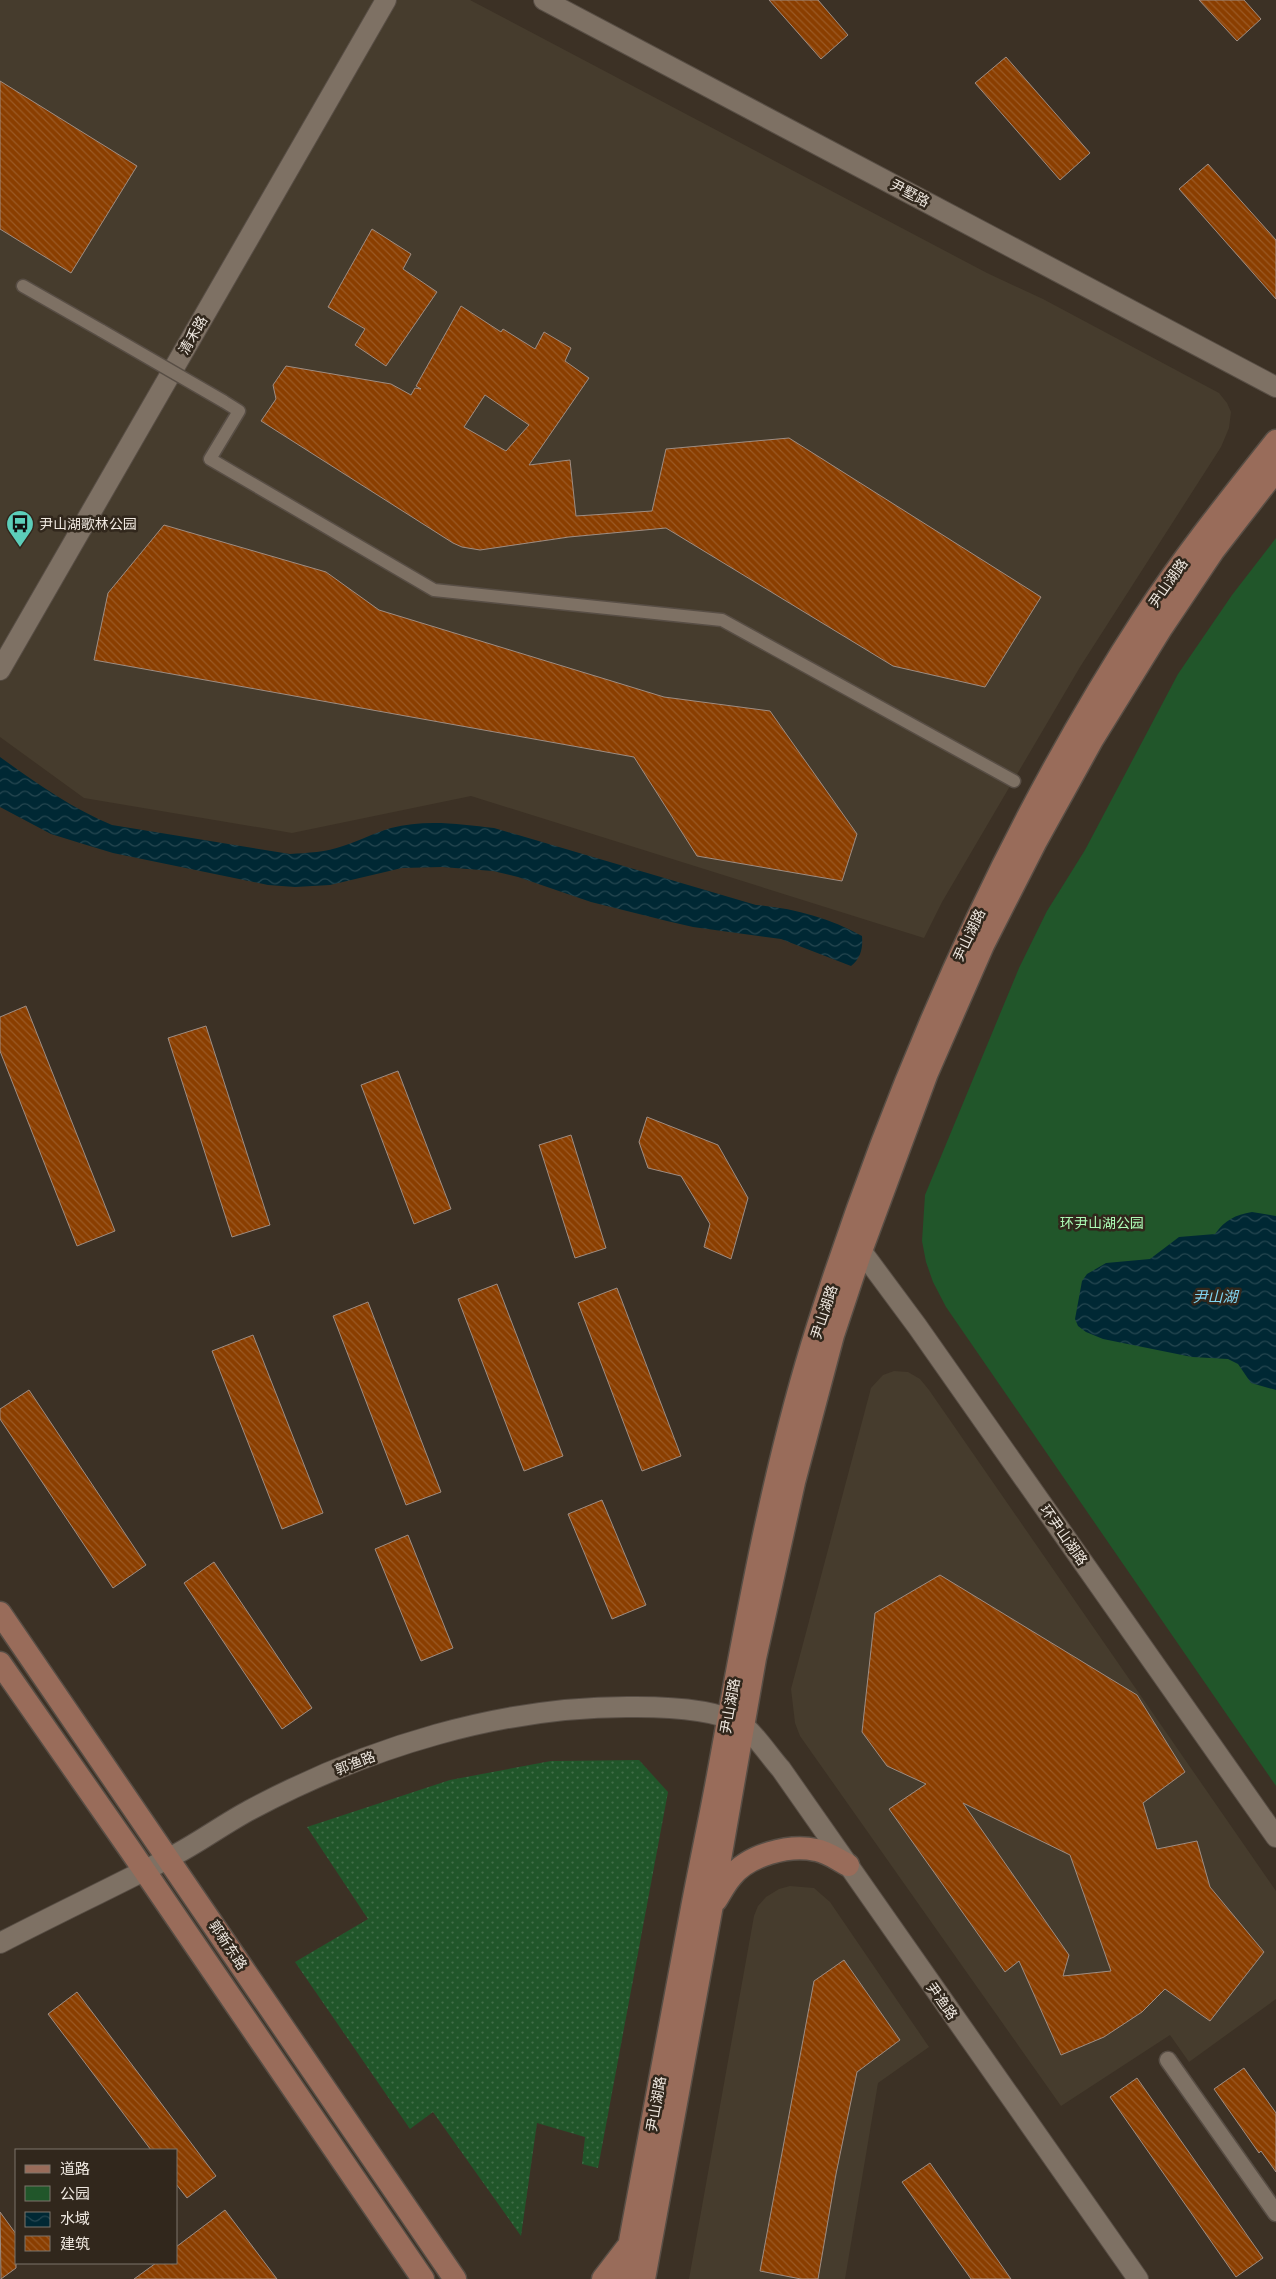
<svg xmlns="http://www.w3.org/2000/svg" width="1276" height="2279" font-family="'Archivo Narrow','Noto Sans SC',sans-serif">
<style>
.commercial{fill:#463c2d}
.grass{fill:url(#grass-dots)}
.green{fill:#21562a}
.water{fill:url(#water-waves)}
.building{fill:url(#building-back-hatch);stroke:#9e8d83;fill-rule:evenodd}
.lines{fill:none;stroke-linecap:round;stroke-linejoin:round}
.pedestrian-casing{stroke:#584e45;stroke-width:15}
.minor-casing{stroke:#584e45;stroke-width:19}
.tertiary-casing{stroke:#584e45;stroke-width:22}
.secondary-casing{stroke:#584e45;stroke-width:25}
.pedestrian{stroke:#7e7164;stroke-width:12}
.minor{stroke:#7e7164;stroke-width:16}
.tertiary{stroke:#7e7164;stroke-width:20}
.secondary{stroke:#996c5a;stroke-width:22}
.pedestrian-bridge-casing{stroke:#584e45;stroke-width:15;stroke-linecap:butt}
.pedestrian-bridge{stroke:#7e7164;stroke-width:12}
.labels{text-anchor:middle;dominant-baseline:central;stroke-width:5;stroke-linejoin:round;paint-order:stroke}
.street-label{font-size:14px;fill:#efe8e0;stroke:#31271c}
.poi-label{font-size:14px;fill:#efe8e0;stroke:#31271c;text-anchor:start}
.park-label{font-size:14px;fill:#adfbb5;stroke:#31271c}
.water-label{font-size:15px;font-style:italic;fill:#81d4f1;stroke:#31271c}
</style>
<defs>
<pattern id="grass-dots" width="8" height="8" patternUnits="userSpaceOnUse" patternTransform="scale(1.25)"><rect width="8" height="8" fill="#21562a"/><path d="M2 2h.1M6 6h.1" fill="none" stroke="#426e49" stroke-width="1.8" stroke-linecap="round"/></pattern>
<pattern id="water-waves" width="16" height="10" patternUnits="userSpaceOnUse" patternTransform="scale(1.25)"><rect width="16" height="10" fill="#002834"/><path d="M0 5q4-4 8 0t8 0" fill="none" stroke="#264751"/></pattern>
<pattern id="building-back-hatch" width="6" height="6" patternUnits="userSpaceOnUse" patternTransform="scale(1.25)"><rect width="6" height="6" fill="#8a3e00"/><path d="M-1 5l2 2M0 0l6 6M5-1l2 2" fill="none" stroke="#9b5a25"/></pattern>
</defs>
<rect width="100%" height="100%" fill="#3c3125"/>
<!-- commercial -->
<path class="commercial" d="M 0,0 L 470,0 L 987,273 L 1043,299 L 1219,393 L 1227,403 L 1231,412 L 1229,428 L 1221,447 L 1080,667 L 942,902 L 924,938 L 471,796 L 292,833 L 84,798 L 0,737 Z
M 894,1371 L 908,1372 L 920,1379 L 929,1390 L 1276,1891 L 1276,1999 L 1189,2062 L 1170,2035 L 1061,2106 L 800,1736 L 795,1723 L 791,1689 L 871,1388 L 883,1375 Z
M 790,1886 L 814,1888 L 830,1902 L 929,2047 L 878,2083 L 845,2279 L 689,2279 L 754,1916 L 758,1906 L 766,1897 L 779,1889 Z"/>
<!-- grass -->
<path class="grass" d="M 639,1760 L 668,1792 L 598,2168 L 582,2164 L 585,2137 L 537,2123 L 521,2236 L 433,2112 L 410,2129 L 295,1962 L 368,1919 L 307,1827 L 450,1780 L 551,1761 Z"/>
<!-- green -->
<path class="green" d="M 1276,538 L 1276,1786 L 946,1307 L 933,1282 L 926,1262 L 922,1241 L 925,1195 L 1019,968 L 1047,911 L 1085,850 L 1178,674 L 1232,595 Z"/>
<!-- water -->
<path class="water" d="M 0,757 C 36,783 71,808 112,825 L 290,854 C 308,853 326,852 343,846 C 359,841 374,833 391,828 C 424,819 461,824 494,828 L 756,905 C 792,908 830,918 862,936 C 863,948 861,958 851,966 L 781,939 L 693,927 L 667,921 L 591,902 L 518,877 L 493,871 L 442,867 L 402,868 L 330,885 L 295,887 L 268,885 L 113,853 L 80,843 L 51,834 L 0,807 Z
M 1252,1212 L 1276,1216 L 1276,1390 L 1251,1383 L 1238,1364 L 1228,1359 L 1192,1357 L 1103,1339 L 1086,1332 L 1078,1326 L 1075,1319 L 1082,1281 L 1087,1274 L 1094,1270 L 1106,1263 L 1150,1259 L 1179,1237 L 1215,1234 C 1225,1220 1235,1215 1252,1212 Z"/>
<!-- building -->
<path class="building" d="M 769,0 L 818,0 L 848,35 L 821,59 Z
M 1199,0 L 1244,0 L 1261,19 L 1237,41 Z
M 1006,57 L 1090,153 L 1060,180 L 975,83 Z
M 0,81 L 137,166 L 71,273 L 0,229 Z
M 1208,164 L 1276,240 L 1276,299 L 1179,189 Z
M 372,229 L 411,254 L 403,269 L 437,292 L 386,366 L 355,345 L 365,329 L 328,307 Z
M 461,306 L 501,332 L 503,329 L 535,349 L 544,332 L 571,348 L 565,361 L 589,378 L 529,465 L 570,460 L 576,516 L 652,511 L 666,449 L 789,438 L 1041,597 L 985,687 L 893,666 L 666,528 L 569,537 L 480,550 L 462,547 L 453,543 L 261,421 L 276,399 L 273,385 L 286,366 L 391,384 L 411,395 L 415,388 L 421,389 L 416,386 ZM 485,395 L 529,425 L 506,451 L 464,427 Z
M 164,525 L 326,572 L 379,610 L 664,697 L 770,711 L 857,834 L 842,881 L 697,856 L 634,757 L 94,660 L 108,593 Z
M 26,1006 L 115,1231 L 77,1246 L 0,1051 L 0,1017 Z
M 206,1026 L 270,1225 L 232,1237 L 168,1038 Z
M 398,1071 L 451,1209 L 414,1224 L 361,1085 Z
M 647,1117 L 718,1145 L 748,1198 L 731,1259 L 704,1247 L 710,1224 L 681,1176 L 648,1168 L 639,1142 Z
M 571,1135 L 606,1248 L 575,1258 L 539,1145 Z
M 497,1284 L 563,1456 L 524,1471 L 458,1299 Z
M 617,1288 L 681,1456 L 642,1471 L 578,1303 Z
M 368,1302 L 441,1492 L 406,1505 L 333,1316 Z
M 253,1335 L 323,1513 L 282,1529 L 212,1351 Z
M 29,1390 L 146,1565 L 113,1588 L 0,1419 L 0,1409 Z
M 602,1500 L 646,1605 L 612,1619 L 568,1514 Z
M 408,1535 L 453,1648 L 421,1661 L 375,1549 Z
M 214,1562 L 312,1708 L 282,1729 L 184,1583 Z
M 940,1575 L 1137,1695 L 1185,1772 L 1143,1803 L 1157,1849 L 1197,1841 L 1210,1887 L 1264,1952 L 1210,2021 L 1165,1989 L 1142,2012 L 1104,2037 L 1061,2055 L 1019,1961 L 1005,1972 L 889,1809 L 926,1784 L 887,1766 L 862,1732 L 875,1613 ZM 963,1803 L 1070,1855 L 1111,1971 L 1063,1976 L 1069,1955 Z
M 844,1960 L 900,2040 L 857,2072 L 836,2174 L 818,2279 L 801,2279 L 760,2271 L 814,1981 Z
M 77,1992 L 216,2176 L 187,2198 L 176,2184 L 176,2150 L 151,2150 L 48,2014 Z
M 1244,2068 L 1276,2113 L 1276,2172 L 1261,2151 L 1259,2153 L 1214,2089 Z
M 1137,2078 L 1263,2258 L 1236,2277 L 1110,2097 Z
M 930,2163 L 1011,2279 L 971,2279 L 902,2182 Z
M 225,2210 L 277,2279 L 134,2279 L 156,2263 L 176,2263 L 176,2247 Z
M 0,2212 L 16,2234 L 16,2268 L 1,2279 Z"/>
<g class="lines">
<defs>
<path id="pedestrian" d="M 23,286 L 102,331
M 223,401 L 239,411 L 210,459 L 434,590 L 722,620 L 1014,781"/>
<path id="minor" d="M 1168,2060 L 1276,2213"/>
<path id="tertiary" d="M 544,0 L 1276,387
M 0,670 L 386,0
M 854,1241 L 917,1326 L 1276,1837
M 0,1943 C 56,1914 113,1887 169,1858 C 197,1844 222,1825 250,1810 C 366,1748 503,1705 636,1707 C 666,1707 715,1709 741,1724 C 752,1730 771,1758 781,1769 L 1138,2279"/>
<path id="secondary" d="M 0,1613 L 455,2279
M 0,1663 L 131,1851 L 423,2279
M 716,1900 C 721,1892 725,1884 731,1877 C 748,1855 789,1844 816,1850 C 828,1852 838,1860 848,1865
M 603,2279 L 626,2249
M 623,2279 C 646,2155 668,2031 692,1908 C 700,1866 709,1824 717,1781 C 745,1629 771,1474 818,1326 C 898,1077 1002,836 1145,616 C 1185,555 1231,498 1276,441
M 644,2279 L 712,1905 L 755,1658 L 794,1482 L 833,1335 L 861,1251 L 927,1073 L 983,945 L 1035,843 L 1092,740 L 1162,627 L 1213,551 L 1276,470"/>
</defs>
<!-- pedestrian casing -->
<use href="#pedestrian" class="pedestrian-casing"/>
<!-- minor casing -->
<use href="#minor" class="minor-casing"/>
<!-- tertiary casing -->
<use href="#tertiary" class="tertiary-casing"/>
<!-- secondary casing -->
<use href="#secondary" class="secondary-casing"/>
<!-- pedestrian -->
<use href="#pedestrian" class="pedestrian"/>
<!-- minor -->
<use href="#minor" class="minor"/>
<!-- tertiary -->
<use href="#tertiary" class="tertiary"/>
<!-- secondary -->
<use href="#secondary" class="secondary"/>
<defs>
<path id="pedestrian-bridge" d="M 102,331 L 223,401"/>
</defs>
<!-- pedestrian-bridge casing -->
<use href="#pedestrian-bridge" class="pedestrian-bridge-casing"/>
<!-- pedestrian-bridge -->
<use href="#pedestrian-bridge" class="pedestrian-bridge"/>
</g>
<!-- icons -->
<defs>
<symbol id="bus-pin" viewBox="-11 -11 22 30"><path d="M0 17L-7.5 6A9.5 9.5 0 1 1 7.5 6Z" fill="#5cceba" stroke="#31271c"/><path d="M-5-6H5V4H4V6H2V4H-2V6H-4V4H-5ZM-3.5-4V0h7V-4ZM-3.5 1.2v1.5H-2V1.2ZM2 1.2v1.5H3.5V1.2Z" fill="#111"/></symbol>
</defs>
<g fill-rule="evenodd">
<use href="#bus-pin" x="4" y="508" width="32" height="43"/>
</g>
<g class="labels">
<!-- street labels -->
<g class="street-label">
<text transform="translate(910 193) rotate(28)">尹墅路</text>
<text transform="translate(193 335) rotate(-60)">清禾路</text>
<text transform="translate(1168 583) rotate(-55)">尹山湖路</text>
<text transform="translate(969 935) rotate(-65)">尹山湖路</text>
<text transform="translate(824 1312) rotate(-72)">尹山湖路</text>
<text transform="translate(1064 1535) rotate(55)">环尹山湖路</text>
<text transform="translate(730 1706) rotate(-80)">尹山湖路</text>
<text transform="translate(355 1763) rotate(-21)">郭渔路</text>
<text transform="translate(228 1945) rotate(56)">郭新东路</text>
<text transform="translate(942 2001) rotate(55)">尹渔路</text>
<text transform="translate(656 2104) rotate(-80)">尹山湖路</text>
</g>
<!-- poi labels -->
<g class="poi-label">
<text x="39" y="524">尹山湖歌林公园</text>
</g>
<!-- park labels -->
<g class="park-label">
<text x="1102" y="1223">环尹山湖公园</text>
</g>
<!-- water labels -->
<g class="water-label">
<text x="1215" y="1296">尹山湖</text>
</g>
</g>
<!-- legend -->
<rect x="15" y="2149" width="162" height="115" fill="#31271c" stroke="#7d746a"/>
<rect x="25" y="2165" width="25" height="8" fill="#996c5a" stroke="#7d746a"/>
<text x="60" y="2174" font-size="15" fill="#efe8e0">道路</text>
<rect x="25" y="2186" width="25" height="15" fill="#21562a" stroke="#7d746a"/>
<text x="60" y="2199" font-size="15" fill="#efe8e0">公园</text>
<rect x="25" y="2212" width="25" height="15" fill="url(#water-waves)" stroke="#7d746a"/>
<text x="60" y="2224" font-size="15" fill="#efe8e0">水域</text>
<rect x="25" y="2236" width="25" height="15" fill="url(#building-back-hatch)" stroke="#7d746a"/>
<text x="60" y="2249" font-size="15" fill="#efe8e0">建筑</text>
</svg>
